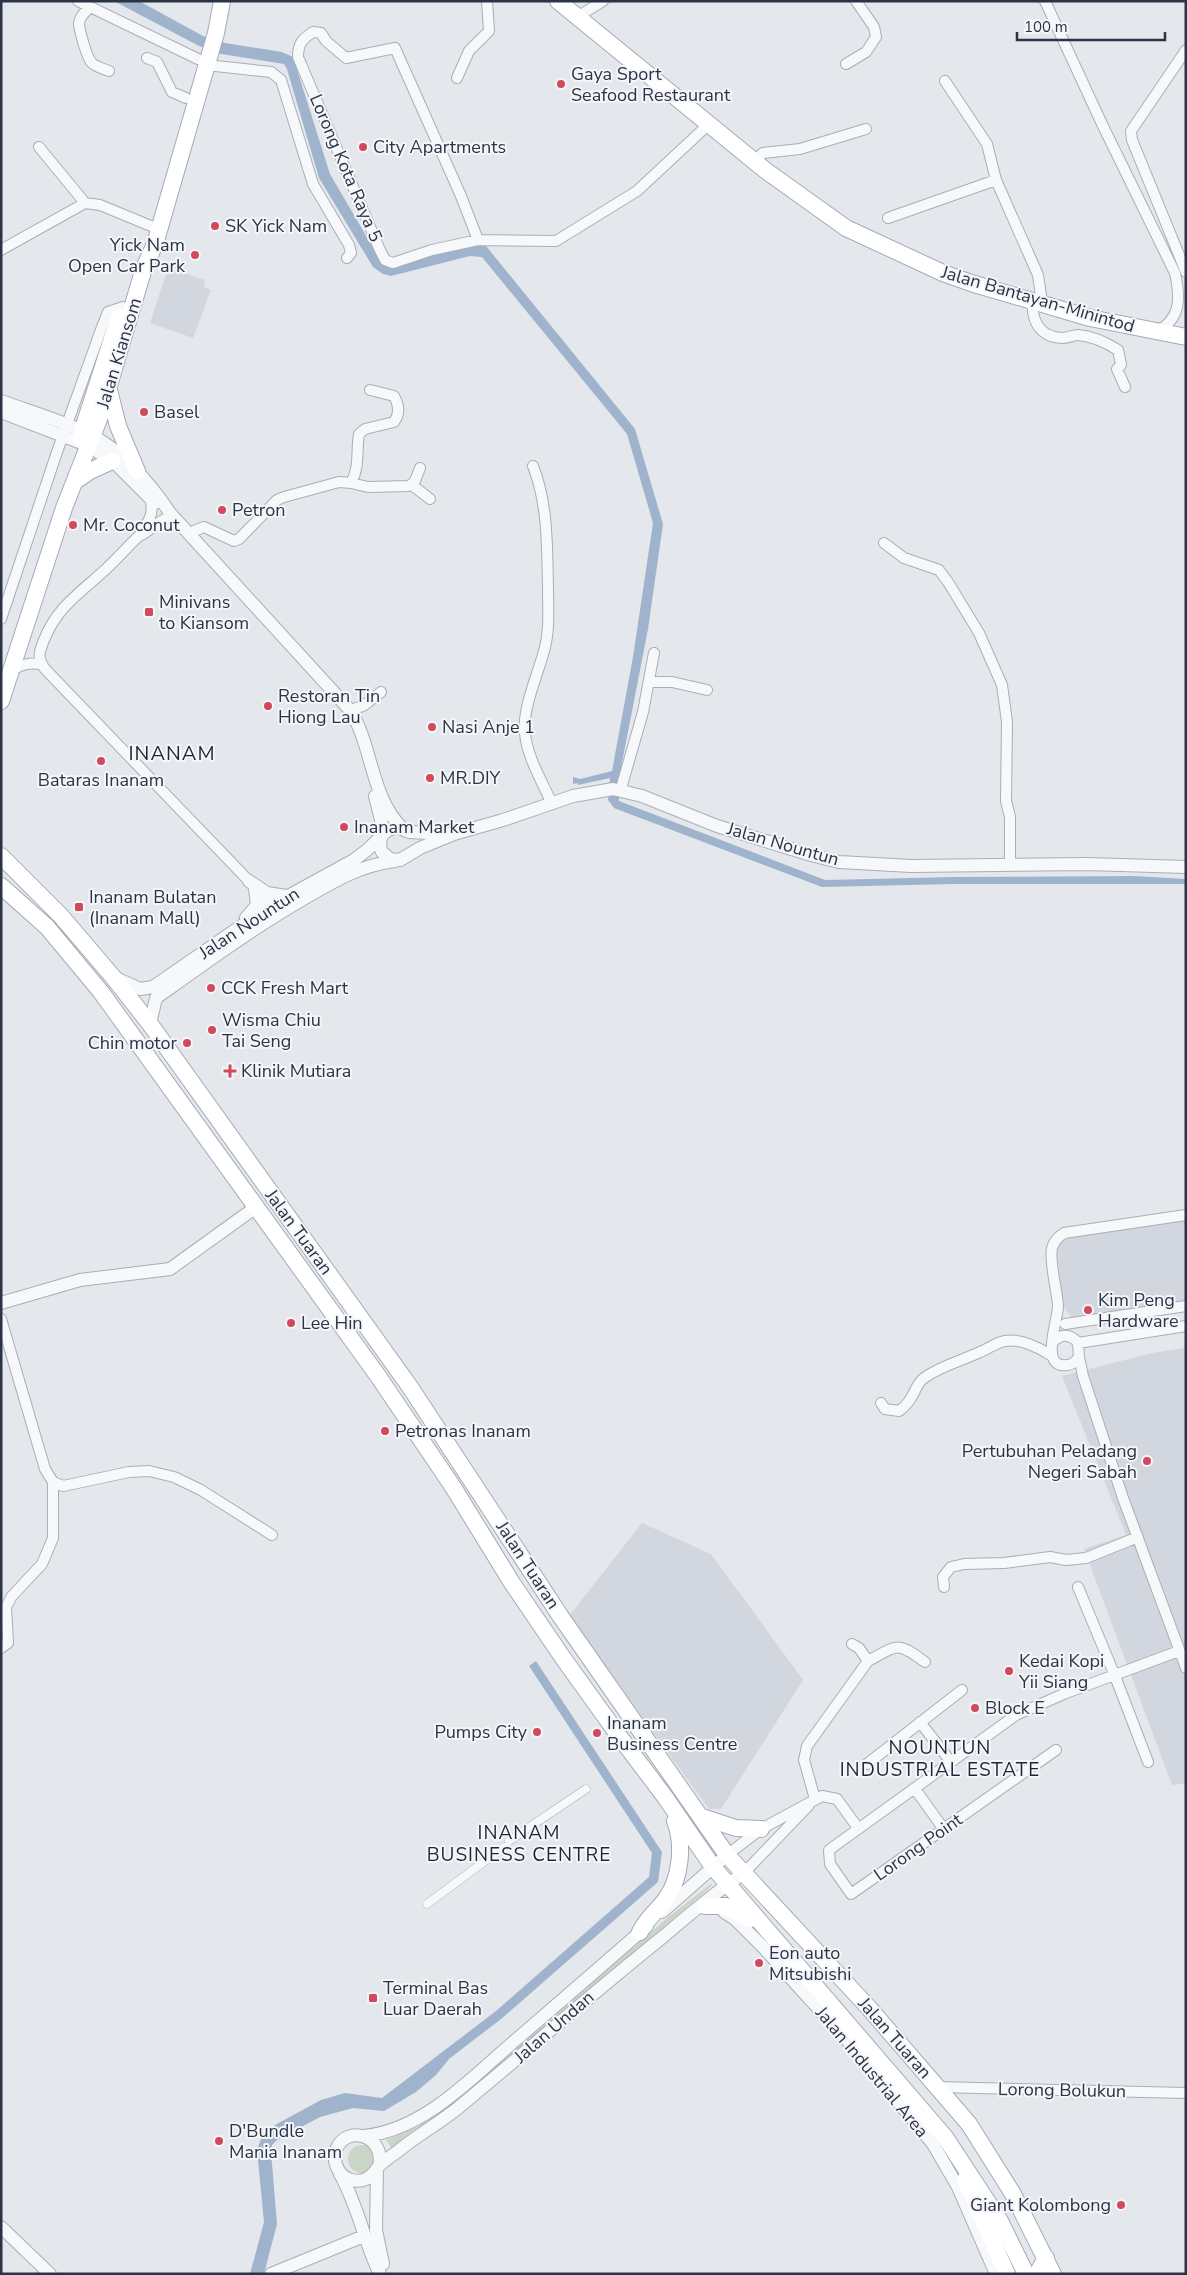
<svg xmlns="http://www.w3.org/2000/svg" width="1187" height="2275" font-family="'Nunito Sans',sans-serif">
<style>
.built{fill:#d2d6de}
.green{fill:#c9d6c5}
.water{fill:#9fb4cc}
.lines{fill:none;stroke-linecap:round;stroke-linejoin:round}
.pedestrian-casing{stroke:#a9aeb7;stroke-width:9}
.minor-casing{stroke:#a9aeb7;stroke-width:12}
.tertiary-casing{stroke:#a9aeb7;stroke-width:14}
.primary-casing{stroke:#a3abb8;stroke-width:18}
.pedestrian{stroke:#f7f8fa;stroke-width:8}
.minor{stroke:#f7f8fa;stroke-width:10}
.tertiary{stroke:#f7f8fa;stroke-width:12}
.primary{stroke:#fff;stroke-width:16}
.poi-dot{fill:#d1495b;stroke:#f4f6f9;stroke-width:2}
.labels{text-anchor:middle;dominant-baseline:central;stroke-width:4;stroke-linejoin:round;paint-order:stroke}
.poi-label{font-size:18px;fill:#2b3445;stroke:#f4f6f9;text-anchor:start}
.street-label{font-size:18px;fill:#2b3445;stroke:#f4f6f9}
.neighbourhood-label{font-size:19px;letter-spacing:1px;fill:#1d2536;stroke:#f4f6f9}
.quarter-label{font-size:20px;letter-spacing:1px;fill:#1d2536;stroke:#f4f6f9}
</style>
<rect width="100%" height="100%" fill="#e4e7ec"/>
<!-- built -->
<path class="built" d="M 168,268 L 205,280 L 204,287 L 211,290 L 193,338 L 150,323 Z
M 1186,1219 L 1186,1312 L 1078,1328 L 1062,1304 L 1057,1252 L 1062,1240 L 1067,1237 Z
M 1186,1348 L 1186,1783 L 1172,1785 L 1084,1549 L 1126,1535 L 1062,1376 L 1152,1353 Z
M 642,1523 L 711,1554 L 803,1680 L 721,1809 L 709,1809 L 569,1616 Z"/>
<!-- green -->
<path class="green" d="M 712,1883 L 712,1885 L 706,1891 L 478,2084 L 442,2114 L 403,2138 L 392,2149 L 386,2140 L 417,2127 L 456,2100 L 666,1919 Z
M348 2159a14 14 0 1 1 28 0a14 14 0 1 1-28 0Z"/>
<!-- water -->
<path class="water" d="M 114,1 L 139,1 L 203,36 L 225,43 L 282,52 L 293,57 L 330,174 L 382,263 L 472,244 L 486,246 L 635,429 L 663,524 L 648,629 L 619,778 L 619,801 L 825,880 L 954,877 L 1134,876 L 1186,879 L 1186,884 L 954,884 L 822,887 L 614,808 L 608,800 L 610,778 L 578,785 L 577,783 L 573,784 L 573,777 L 580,779 L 612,771 L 633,657 L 653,523 L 627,434 L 482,257 L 470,256 L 391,276 L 383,274 L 373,267 L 319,178 L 287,69 L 284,64 L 221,54 L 199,46 Z
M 536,1661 L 662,1852 L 658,1882 L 501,2019 L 449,2059 L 436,2075 L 416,2092 L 384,2111 L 353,2108 L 320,2117 L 277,2140 L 272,2145 L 271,2152 L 277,2224 L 264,2274 L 250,2274 L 264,2222 L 257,2150 L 262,2136 L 275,2125 L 321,2100 L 345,2093 L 382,2098 L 496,2011 L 649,1877 L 652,1853 L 529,1666 Z"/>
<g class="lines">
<defs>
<path id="pedestrian" d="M 509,1841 L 586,1789
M 427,1904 L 504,1847"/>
<path id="minor" d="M 78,1 L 198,59
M 1045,1 L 1102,124 L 1175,273 C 1180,296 1182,319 1157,331
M 90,7 C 85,12 80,16 79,23 C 79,29 87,59 92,63 C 96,67 104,69 109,71
M 577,17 L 603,1
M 1186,50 L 1131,131 L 1132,140 L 1186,272
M 147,58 L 157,62 L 172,92 L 186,98
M 846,64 L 866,52 L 876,37 L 874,27 L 856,1
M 206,65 L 271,72 L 281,80 L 313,184 L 349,245 L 351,253 L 347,258
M 457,78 L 469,51 L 489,31 L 487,1
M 945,81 L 987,144 L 996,180 L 1038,275 L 1042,303
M 39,147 L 85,203
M 754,161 L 763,153 L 800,149 L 866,129
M 888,218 L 996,180
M 478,240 L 461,196 L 395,48 L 346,58 L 326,41 L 321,33 L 313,32 C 302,39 298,44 298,57 L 379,248 L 385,260 L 393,263 L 432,250 L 478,240 L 556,241 L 637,191 L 709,124
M 1,250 L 85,203 L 100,205 L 151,226
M 1033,301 C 1031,321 1040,337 1062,338 C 1068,338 1073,335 1078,335 C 1091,336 1107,343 1118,350 L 1121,365 L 1117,369 L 1125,387
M 533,466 C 548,504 547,546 548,587 C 548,608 550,630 544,651 C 538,674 522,709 525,733 C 527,757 542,781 552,804
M 351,483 C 360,467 356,451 359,434 L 365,429 L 394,422 C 400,414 399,405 394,396 L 370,390
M 412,485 L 430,499
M 168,518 C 156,521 150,532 139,536 C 127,547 117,559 106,569 C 80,593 57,607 44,640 C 39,652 37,658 45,669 L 249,881 L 270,906
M 141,531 C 151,519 154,512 150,497
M 190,535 L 194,531 L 204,527 L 234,541 L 239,539 L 277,500 L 284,497 L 339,482 L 351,483 L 368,487 L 409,486 L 415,481 L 420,468
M 884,543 L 904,558 L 939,570 L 948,582 L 979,633 L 1002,685 L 1007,722 L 1006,801 L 1010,817 L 1010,865
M 1,619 L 57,452 L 102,327 L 108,312 L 123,307
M 10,671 C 21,665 29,662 41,664
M 649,682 L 672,682 L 707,690
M 350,710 L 363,706 L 381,692
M 623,790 L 622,785 L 643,712 L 654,653
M 1,1319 L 45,1469 L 53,1482 L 63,1486 L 129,1472 L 149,1471 L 174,1477 L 201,1490 L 272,1535
M 1065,1324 L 1186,1306
M 1053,1342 C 1061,1333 1071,1334 1078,1343 L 1079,1357 C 1076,1361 1072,1365 1067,1365 C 1039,1369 1058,1320 1058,1306 C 1057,1290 1049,1261 1052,1248 C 1054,1241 1058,1237 1064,1233 L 1186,1215
M 1078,1343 L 1186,1326
M 1079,1357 L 1083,1376 L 1123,1498 L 1186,1668
M 881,1403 L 885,1409 L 899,1411 C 915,1400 914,1385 924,1378 C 941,1366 961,1361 980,1352 C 988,1349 997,1342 1005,1341 C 1020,1338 1040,1348 1052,1356
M 944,1587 L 943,1577 L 951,1567 L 964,1564 L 1004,1563 L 1050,1557 L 1066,1560 L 1086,1558 L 1138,1537
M 1078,1587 L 1115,1676 L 1148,1762
M 1,1648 L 8,1643 L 6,1607 L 12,1596 L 42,1564 L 53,1538 L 53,1482
M 868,1661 C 898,1645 897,1641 925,1662
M 920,1722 L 951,1762
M 1056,1750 L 851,1894 L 830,1864 L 829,1850 L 1016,1715 L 1066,1693 L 1179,1651
M 867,1764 L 962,1690
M 915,1789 L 943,1828
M 815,1799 L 804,1760 L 807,1746 L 868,1661 L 859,1648 L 852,1644
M 727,1855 L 761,1829 L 822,1796 L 837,1799 L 858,1828
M 744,1873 L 809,1805
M 938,2087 L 1186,2093"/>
<path id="tertiary" d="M 1,401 C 31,412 63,421 91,435 C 124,452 150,483 170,513 L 350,710 C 373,746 370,796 402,828
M 1,412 L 89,446 L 116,464 L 155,503
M 375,796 L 384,832
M 381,837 L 380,847 L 382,852 L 390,859 L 400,860 L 420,848 L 454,834 L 503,820 L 573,796 L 613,789 L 642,796 L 717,826 L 811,855 L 839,862 L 911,866 L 1087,864 L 1186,867
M 249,881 L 267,893 L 286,896
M 246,918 L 257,905 L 255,889
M 116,978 L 140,989 L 153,987 L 270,906 L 354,860 L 367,850 L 388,830 L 397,827 L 409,832 L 450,834
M 150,1024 L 156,998 C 205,963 253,928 305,898 C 334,881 361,865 395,861
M 1,1303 L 80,1280 L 170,1269 L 256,1207
M 662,1912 L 727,1855
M 724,1912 L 735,1919 L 764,1948 L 797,1985 L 848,2041 L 933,2144 L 958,2187 L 996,2274
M 364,2136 C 425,2130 473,2076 518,2038 C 561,2001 604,1964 647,1926
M 379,2166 C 386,2136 346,2123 336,2150 C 334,2157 335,2165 339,2171 C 345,2180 357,2183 366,2179 C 373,2176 375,2171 379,2166 C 384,2161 391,2156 397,2152 C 416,2136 438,2124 458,2108 C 527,2051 594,1992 664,1936 C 690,1914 715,1892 744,1873
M 377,2170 L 376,2230 L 383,2264
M 340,2174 C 358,2205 364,2242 380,2274
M 1,2227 L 50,2274
M 271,2274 L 364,2236"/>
<path id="primary" d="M 558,1 L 765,170 L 846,228 L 943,273 L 971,283 L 1090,318 L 1186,337
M 109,390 L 118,426 L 137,471
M 80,438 L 119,317
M 74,482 L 90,471 L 112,461
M 1,701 L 64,508 L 99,419 L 144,268 L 155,244 L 216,33 L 222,1
M 1,856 L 61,916 L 113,977 L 150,1024 L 410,1387 L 561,1617 L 727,1855 L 869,2008 L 969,2124 L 1013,2194 L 1053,2274
M 1,886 L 47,927 L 101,992 L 378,1376 L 453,1487 L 512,1583 L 563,1658 L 619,1736 L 665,1797 L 713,1867 L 945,2137 L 1000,2221 L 1026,2274
M 702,1817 L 736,1828 L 761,1829
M 705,1906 L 726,1906 L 750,1919
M 640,1932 C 646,1919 657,1911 666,1899 C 681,1878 684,1844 675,1821
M 965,2180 L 1007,2274
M 1037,2274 L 1046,2258"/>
</defs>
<!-- pedestrian casing -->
<use href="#pedestrian" class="pedestrian-casing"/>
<!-- minor casing -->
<use href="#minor" class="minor-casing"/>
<!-- tertiary casing -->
<use href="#tertiary" class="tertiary-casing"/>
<!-- primary casing -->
<use href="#primary" class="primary-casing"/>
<!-- pedestrian -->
<use href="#pedestrian" class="pedestrian"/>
<!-- minor -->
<use href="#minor" class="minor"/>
<!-- tertiary -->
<use href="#tertiary" class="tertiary"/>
<!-- primary -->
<use href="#primary" class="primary"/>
</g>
<!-- markers -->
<g class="poi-dot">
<circle cx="561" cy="84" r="5"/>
<circle cx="363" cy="147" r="5"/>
<circle cx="215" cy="226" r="5"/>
<circle cx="195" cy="255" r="5"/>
<circle cx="144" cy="412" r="5"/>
<circle cx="222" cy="510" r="5"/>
<circle cx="73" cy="525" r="5"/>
<rect x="144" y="607" width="10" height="10" rx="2.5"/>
<circle cx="268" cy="706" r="5"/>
<circle cx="432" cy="727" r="5"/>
<circle cx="101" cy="761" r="5"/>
<circle cx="430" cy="778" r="5"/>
<circle cx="344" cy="827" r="5"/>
<rect x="74" y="902" width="10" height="10" rx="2.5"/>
<circle cx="211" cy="988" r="5"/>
<circle cx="212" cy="1030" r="5"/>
<circle cx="187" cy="1043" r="5"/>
<path d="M227.5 1063.5h5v5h5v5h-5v5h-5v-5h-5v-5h5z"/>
<circle cx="1088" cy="1310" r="5"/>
<circle cx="291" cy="1323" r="5"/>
<circle cx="385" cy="1431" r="5"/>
<circle cx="1147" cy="1461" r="5"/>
<circle cx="1009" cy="1671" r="5"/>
<circle cx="975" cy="1708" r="5"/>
<circle cx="537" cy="1732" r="5"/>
<circle cx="597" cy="1733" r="5"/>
<circle cx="759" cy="1963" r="5"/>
<rect x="368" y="1993" width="10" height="10" rx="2.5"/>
<circle cx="219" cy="2141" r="5"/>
<circle cx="1121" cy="2205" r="5"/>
</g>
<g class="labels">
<!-- poi labels -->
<g class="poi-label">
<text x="571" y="74">Gaya Sport<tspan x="571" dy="21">Seafood Restaurant</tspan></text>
<text x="373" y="147">City Apartments</text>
<text x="225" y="226">SK Yick Nam</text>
<text x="185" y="245" text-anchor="end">Yick Nam<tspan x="185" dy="21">Open Car Park</tspan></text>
<text x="154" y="412">Basel</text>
<text x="232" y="510">Petron</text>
<text x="83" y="525">Mr. Coconut</text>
<text x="159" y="602">Minivans<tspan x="159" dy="21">to Kiansom</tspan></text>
<text x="278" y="696">Restoran Tin<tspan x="278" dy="21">Hiong Lau</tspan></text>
<text x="442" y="727">Nasi Anje 1</text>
<text x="440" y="778">MR.DIY</text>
<text x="101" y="780" text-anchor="middle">Bataras Inanam</text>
<text x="354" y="827">Inanam Market</text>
<text x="89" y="897">Inanam Bulatan<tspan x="89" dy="21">(Inanam Mall)</tspan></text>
<text x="221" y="988">CCK Fresh Mart</text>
<text x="222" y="1020">Wisma Chiu<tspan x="222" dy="21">Tai Seng</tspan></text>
<text x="177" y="1043" text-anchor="end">Chin motor</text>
<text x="241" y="1071">Klinik Mutiara</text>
<text x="1098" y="1300">Kim Peng<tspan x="1098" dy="21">Hardware</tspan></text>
<text x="301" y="1323">Lee Hin</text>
<text x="395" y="1431">Petronas Inanam</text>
<text x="1137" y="1451" text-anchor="end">Pertubuhan Peladang<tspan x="1137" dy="21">Negeri Sabah</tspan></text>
<text x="1019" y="1661">Kedai Kopi<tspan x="1019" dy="21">Yii Siang</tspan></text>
<text x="985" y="1708">Block E</text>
<text x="607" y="1723">Inanam<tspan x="607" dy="21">Business Centre</tspan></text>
<text x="527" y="1732" text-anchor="end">Pumps City</text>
<text x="769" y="1953">Eon auto<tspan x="769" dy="21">Mitsubishi</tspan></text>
<text x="383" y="1988">Terminal Bas<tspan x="383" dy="21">Luar Daerah</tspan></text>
<text x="229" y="2131">D'Bundle<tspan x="229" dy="21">Mania Inanam</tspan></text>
<text x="1111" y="2205" text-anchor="end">Giant Kolombong</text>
</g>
<!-- street labels -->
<g class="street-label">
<text transform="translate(346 168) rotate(67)">Lorong Kota Raya 5</text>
<text transform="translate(1038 299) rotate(16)">Jalan Bantayan-Minintod</text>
<text transform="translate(119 353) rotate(-73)">Jalan Kiansom</text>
<text transform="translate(783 844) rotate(16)">Jalan Nountun</text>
<text transform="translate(249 923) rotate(-33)">Jalan Nountun</text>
<text transform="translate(299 1232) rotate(54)">Jalan Tuaran</text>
<text transform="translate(528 1565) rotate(57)">Jalan Tuaran</text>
<text transform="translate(918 1847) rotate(-35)">Lorong Point</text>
<text transform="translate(554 2027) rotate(-41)">Jalan Undan</text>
<text transform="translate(895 2038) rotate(49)">Jalan Tuaran</text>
<text transform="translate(872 2072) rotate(50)">Jalan Industrial Area</text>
<text transform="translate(1062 2090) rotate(1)">Lorong Bolukun</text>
</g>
<!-- neighbourhood labels -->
<g class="neighbourhood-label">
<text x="940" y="1748">NOUNTUN<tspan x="940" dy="22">INDUSTRIAL ESTATE</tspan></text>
<text x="519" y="1833">INANAM<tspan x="519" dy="22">BUSINESS CENTRE</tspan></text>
</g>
<!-- quarter labels -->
<g class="quarter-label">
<text x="172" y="753">INANAM</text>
</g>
</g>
<!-- border -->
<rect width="1187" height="2275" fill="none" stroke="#2b3445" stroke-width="5"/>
<!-- scale -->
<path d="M1017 32v8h148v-8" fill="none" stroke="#2b3445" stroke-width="2.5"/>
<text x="1024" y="32" font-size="15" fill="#2b3445" stroke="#f4f6f9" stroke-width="4" paint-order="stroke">100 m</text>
</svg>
